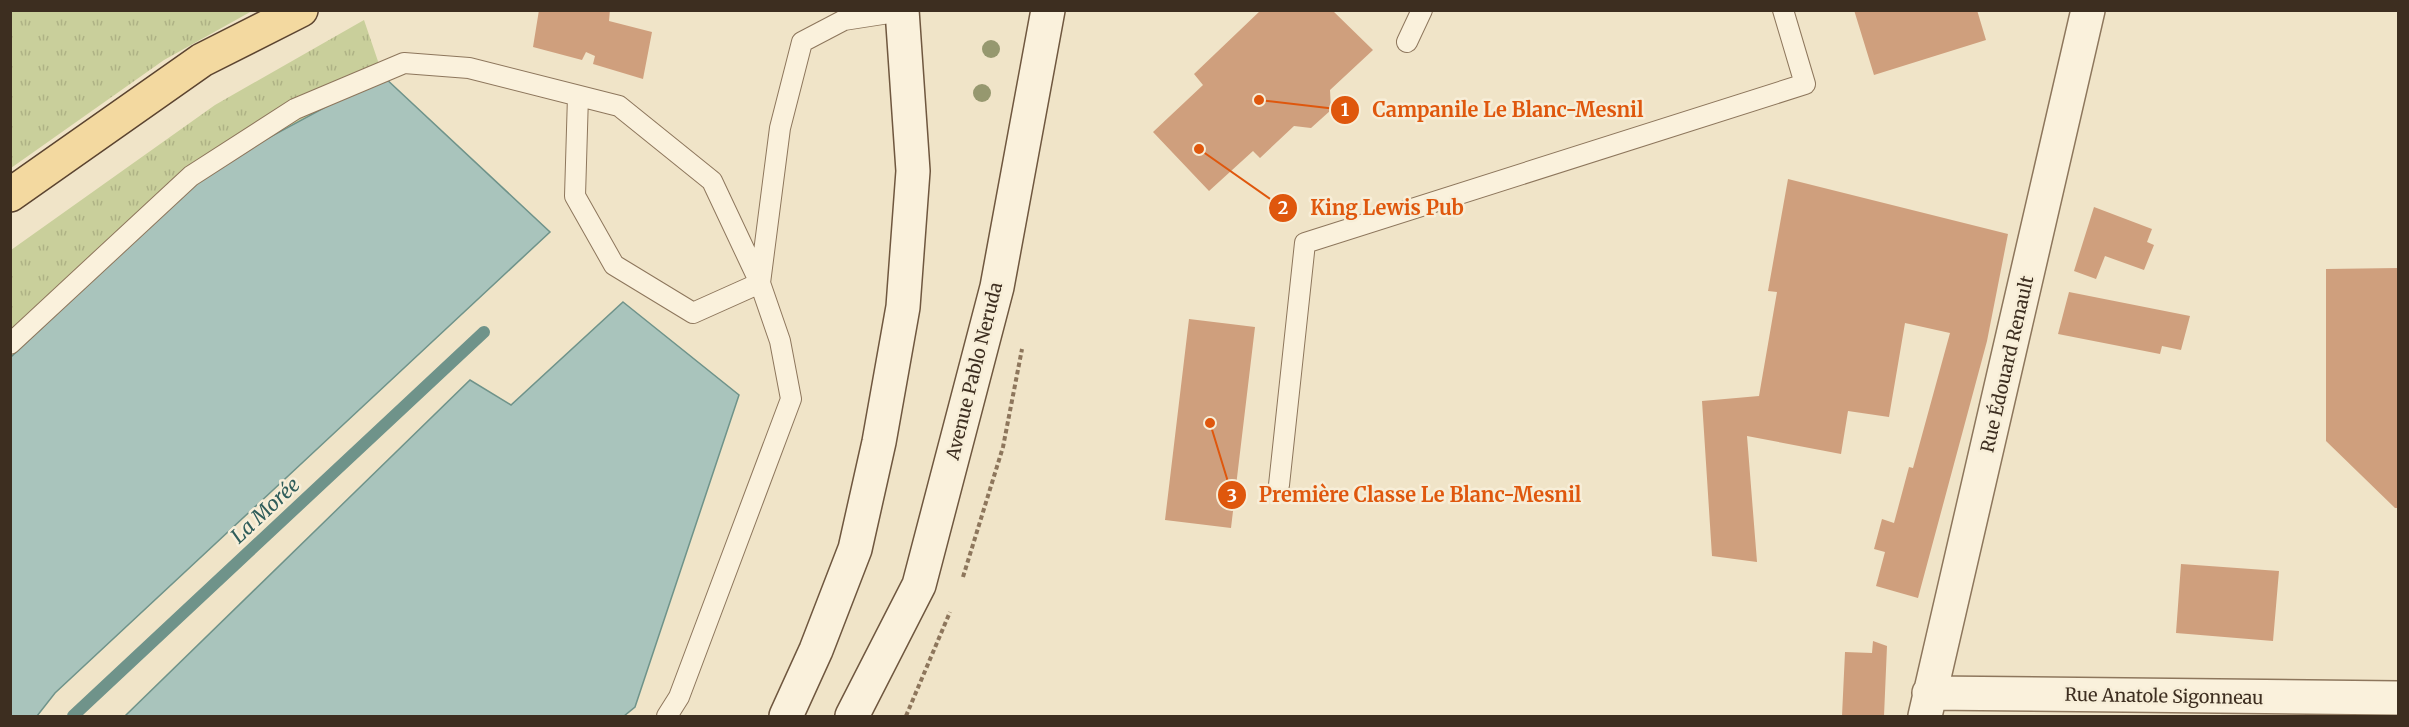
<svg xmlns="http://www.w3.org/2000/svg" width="2409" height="727" font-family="Merriweather,serif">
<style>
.grass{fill:url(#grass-tufts)}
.water{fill:#a9c4bc;stroke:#6f938a;stroke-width:1.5}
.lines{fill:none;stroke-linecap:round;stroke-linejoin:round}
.stream{stroke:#6f938a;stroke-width:12}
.building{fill:#cf9f7d}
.lane-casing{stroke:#8d765c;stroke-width:22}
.street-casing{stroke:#8d765c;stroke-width:36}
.secondary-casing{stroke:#6f573f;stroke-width:36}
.primary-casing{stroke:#5b4430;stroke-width:36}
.path{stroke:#8d765c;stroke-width:4;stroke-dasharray:4.5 3;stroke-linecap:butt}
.lane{stroke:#faf1dc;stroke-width:20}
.street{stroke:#faf1dc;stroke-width:33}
.secondary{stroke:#faf1dc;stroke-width:33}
.primary{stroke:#f3d9a0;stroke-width:33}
.tree{fill:#96986f}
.labels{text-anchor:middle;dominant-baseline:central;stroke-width:5;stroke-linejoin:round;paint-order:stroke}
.street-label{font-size:18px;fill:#3d2e20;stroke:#f7eed8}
.water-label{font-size:20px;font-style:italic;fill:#2f5d5a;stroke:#f7eed8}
.leader{fill:none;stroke:#df570d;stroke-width:2}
.callout-dot{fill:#df570d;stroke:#f7eed8;stroke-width:2}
.mark-label{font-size:18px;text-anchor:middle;font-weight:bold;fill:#fff}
.callout-label{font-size:20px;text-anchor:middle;font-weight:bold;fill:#df570d;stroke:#f7eed8;stroke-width:5;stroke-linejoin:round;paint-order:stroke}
</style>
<defs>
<pattern id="grass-tufts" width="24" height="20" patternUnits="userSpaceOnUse" patternTransform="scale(1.5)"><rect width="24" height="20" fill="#c9cf9b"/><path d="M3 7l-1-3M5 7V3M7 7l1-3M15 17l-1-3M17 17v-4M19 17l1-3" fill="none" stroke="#aeb285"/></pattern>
</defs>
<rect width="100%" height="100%" fill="#f0e4c8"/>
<!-- grass -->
<path class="grass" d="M 11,10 L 252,10 L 252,11 L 164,60 L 11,168 Z
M 364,20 L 383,76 L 76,294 L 11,357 L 11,250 L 215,105 Z"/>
<!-- water -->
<path class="water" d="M 383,76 L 550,232 L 55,693 L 37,716 L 11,716 L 11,357 L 211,169 Z
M 623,302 L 739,395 L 635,707 L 624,716 L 125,716 L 470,380 L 511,405 Z"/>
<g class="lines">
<!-- stream -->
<path class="stream" d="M 73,716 L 484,332"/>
</g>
<!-- building -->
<path class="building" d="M 539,10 L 610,10 L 609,21 L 652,32 L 643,79 L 593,64 L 595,56 L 586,52 L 582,60 L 533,47 Z
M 1261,10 L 1332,10 L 1373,50 L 1330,90 L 1331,110 L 1311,128 L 1294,126 L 1260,158 L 1253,151 L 1209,191 L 1153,132 L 1203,85 L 1194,74 Z
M 1854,10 L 1977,10 L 1986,40 L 1874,75 Z
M 1788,179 L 2008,234 L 1987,341 L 1918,598 L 1876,586 L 1885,552 L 1874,549 L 1882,519 L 1894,523 L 1909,467 L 1913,468 L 1950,333 L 1905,323 L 1889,417 L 1848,411 L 1841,454 L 1747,436 L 1757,562 L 1712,556 L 1702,401 L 1759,396 L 1777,292 L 1768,291 Z
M 2094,207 L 2152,229 L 2147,242 L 2154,245 L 2144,270 L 2105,256 L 2096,279 L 2074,271 Z
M 2398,268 L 2398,508 L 2395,508 L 2326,441 L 2326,269 Z
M 2069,292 L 2190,316 L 2181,350 L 2162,346 L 2160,354 L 2058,334 Z
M 1189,319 L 1255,327 L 1231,528 L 1165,520 Z
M 2181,564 L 2279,571 L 2273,641 L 2176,633 Z
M 1873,641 L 1887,646 L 1884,716 L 1842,716 L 1845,652 L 1872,653 Z"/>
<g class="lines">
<defs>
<path id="lane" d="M 1407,42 L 1422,10
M 578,96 L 575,196 L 614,265 L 693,313 L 760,283 L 780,128 L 802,42 L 844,20 L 902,11
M 10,344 L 191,176 L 295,109 L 404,63 L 469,68 L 619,106 L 712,181 L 760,283 L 780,341 L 791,399 L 679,697 L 667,716
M 1279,485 L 1305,243 L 1805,84 L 1783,10"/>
<path id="street" d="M 1929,693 L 2398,698
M 1925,716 L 2088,10"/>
<path id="secondary" d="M 786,716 L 816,650 L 855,549 L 879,442 L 903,307 L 913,171 L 902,10
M 852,716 L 919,585 L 997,287 L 1048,10"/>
<path id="primary" d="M 10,195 L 202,60 L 301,10"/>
</defs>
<!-- lane casing -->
<use href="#lane" class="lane-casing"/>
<!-- street casing -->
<use href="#street" class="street-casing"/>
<!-- secondary casing -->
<use href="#secondary" class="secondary-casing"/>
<!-- primary casing -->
<use href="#primary" class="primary-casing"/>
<!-- path -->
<path class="path" d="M 963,577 L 1003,447 L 1022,349
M 906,716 L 950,612"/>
<!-- lane -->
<use href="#lane" class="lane"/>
<!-- street -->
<use href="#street" class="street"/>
<!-- secondary -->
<use href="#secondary" class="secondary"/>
<!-- primary -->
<use href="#primary" class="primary"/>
</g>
<!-- trees -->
<g class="tree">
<circle cx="991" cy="49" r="9"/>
<circle cx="982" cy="93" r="9"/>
</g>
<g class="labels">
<!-- street labels -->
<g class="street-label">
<text transform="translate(2007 364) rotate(-77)">Rue Édouard Renault</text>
<text transform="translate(974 371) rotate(-76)">Avenue Pablo Neruda</text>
<text transform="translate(2164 696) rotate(1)">Rue Anatole Sigonneau</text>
</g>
<!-- water labels -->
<g class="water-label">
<text transform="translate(265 510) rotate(-43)">La Morée</text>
</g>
</g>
<!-- callouts -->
<path class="leader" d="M1259 100L1345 110M1199 149L1283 208M1210 423L1232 495"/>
<g class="callout-dot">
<circle cx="1259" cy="100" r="6"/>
<circle cx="1199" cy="149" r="6"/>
<circle cx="1210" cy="423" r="6"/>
<circle cx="1345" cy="110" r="15"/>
<circle cx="1283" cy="208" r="15"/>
<circle cx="1232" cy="495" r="15"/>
</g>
<g class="mark-label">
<text x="1345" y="116">1</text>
<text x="1283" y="214">2</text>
<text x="1232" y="502">3</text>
</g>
<g class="callout-label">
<text x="1508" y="117">Campanile Le Blanc-Mesnil</text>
<text x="1387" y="215">King Lewis Pub</text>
<text x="1420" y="502">Première Classe Le Blanc-Mesnil</text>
</g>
<!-- border -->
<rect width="2409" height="727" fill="none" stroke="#3d2e20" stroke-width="24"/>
</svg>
